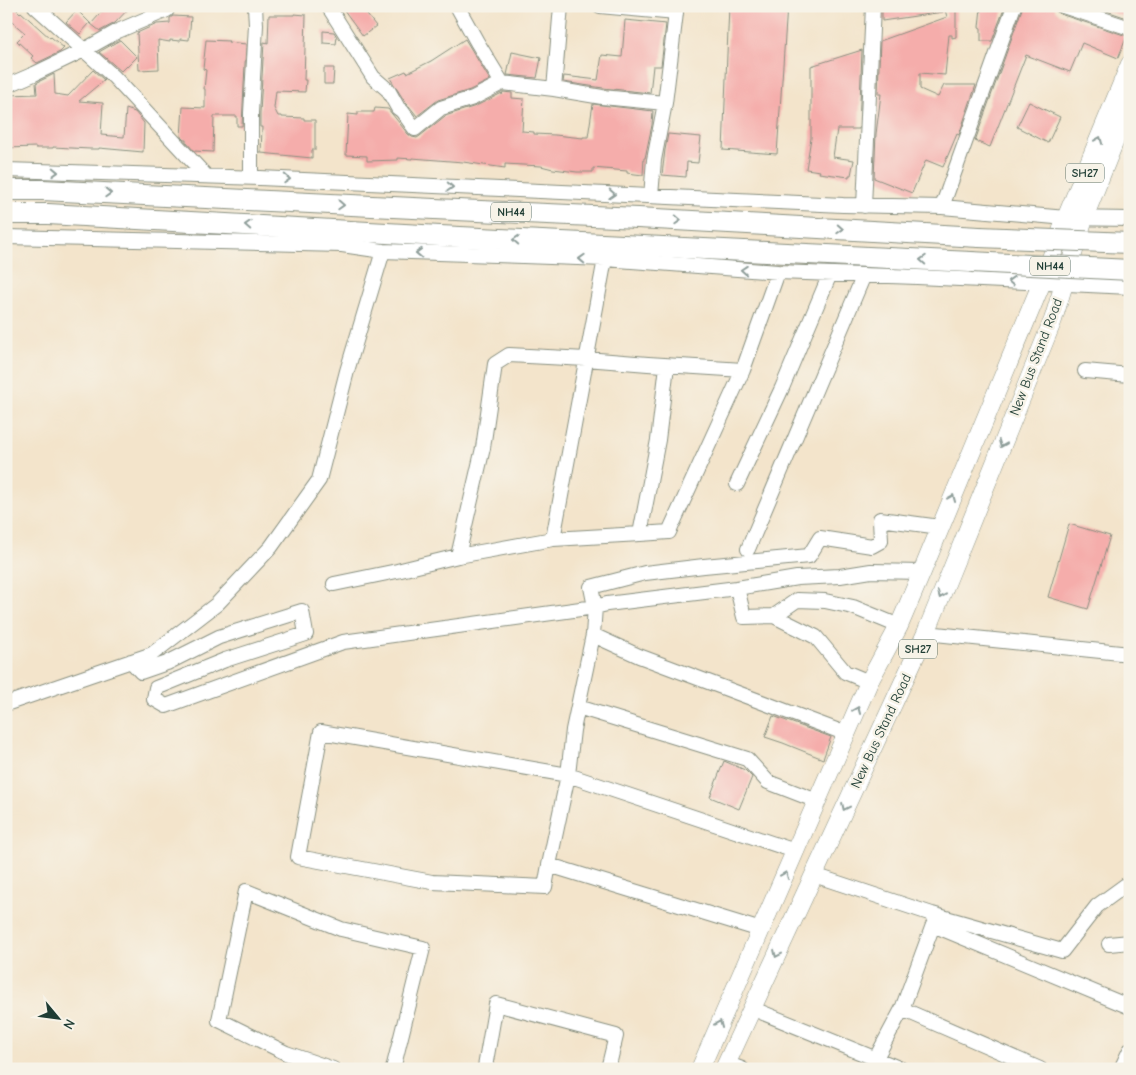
<svg xmlns="http://www.w3.org/2000/svg" width="1136" height="1075" font-family="'Comic Neue',sans-serif">
<style>
.building{fill:#f5adab}
.lines{fill:none;stroke-linecap:round;stroke-linejoin:round}
.minor-casing{stroke:#899080;stroke-width:16}
.major-casing{stroke:#899080;stroke-width:19}
.highway-casing{stroke:#899080;stroke-width:22}
.minor{stroke:#fff;stroke-width:14}
.major{stroke:#fff;stroke-width:18}
.highway{stroke:#fff;stroke-width:20}
.highway-bridge-casing{stroke:#899080;stroke-width:22;stroke-linecap:butt}
.highway-bridge{stroke:#fff;stroke-width:20}
.oneway{stroke:#8f9e9a}
.labels{text-anchor:middle;dominant-baseline:central;stroke-width:5;stroke-linejoin:round;paint-order:stroke}
.shield{fill:#f7f3e8;stroke:#60746a;stroke-width:1}
.shield-label{font-size:12px;font-weight:bold;fill:#1f3d34}
.street-label{font-size:14px;fill:#1f3d34;stroke:#f7f3e8}
</style>
<rect width="100%" height="100%" fill="#f7f3e8"/>
<filter id="ink" filterUnits="userSpaceOnUse"><feTurbulence type="fractalNoise" baseFrequency=".02" numOctaves="2"/><feDisplacementMap in="SourceGraphic" scale="10" xChannelSelector="R" yChannelSelector="G"/><feConvolveMatrix kernelMatrix="1 2 1 2 8 2 1 2 1" color-interpolation-filters="sRGB"/></filter>
<filter id="wash" filterUnits="userSpaceOnUse"><feTurbulence type="fractalNoise" baseFrequency=".0096" numOctaves="4" result="noise"/><feDisplacementMap in="SourceGraphic" scale="20" xChannelSelector="R" yChannelSelector="G"/><feGaussianBlur stdDeviation="1.12" result="paint"/><feColorMatrix in="noise" values="0 0 0 0 0 0 0 0 0 0 0 0 0 0 0 0 0 1.4 0 .05"/><feComposite in="paint" operator="in"/></filter>
<g filter="url(#wash)">
<rect width="100%" height="100%" fill="#f3e4cb"/>
<g id="blocks">
<!-- building -->
<path class="building" d="M 6,6 L 13,6 L 20,13 L 21,12 L 50,38 L 51,37 L 64,48 L 60,52 L 37,63 L 31,58 L 33,56 L 17,41 L 25,33 L 6,17 Z
M 107,6 L 131,6 L 115,23 L 100,31 L 91,24 Z
M 341,6 L 360,6 L 376,26 L 363,36 Z
M 729,6 L 787,6 L 777,154 L 723,150 Z
M 882,6 L 943,6 L 943,12 L 882,21 Z
M 944,6 L 956,6 L 956,37 L 952,38 L 952,35 L 949,35 L 945,75 L 920,73 L 920,89 L 938,97 L 944,85 L 976,85 L 959,135 L 957,134 L 943,167 L 926,160 L 912,193 L 874,178 L 876,134 L 881,94 L 878,94 L 880,41 L 947,17 Z
M 1023,6 L 1054,6 L 1056,11 L 1060,14 L 1127,36 L 1118,58 L 1082,43 L 1070,72 L 1026,55 L 990,147 L 975,141 Z
M 1092,6 L 1130,6 L 1130,19 Z
M 981,8 L 1004,9 L 992,41 L 981,41 L 981,28 L 979,27 Z
M 77,10 L 90,23 L 80,34 L 66,22 Z
M 294,14 L 306,15 L 304,80 L 306,80 L 305,92 L 276,91 L 274,108 L 278,116 L 282,116 L 282,117 L 304,118 L 304,120 L 315,120 L 315,150 L 312,150 L 312,158 L 261,153 L 262,127 L 260,127 L 260,113 L 264,42 L 268,43 L 269,15 L 294,15 Z
M 173,16 L 191,17 L 189,40 L 180,39 L 180,41 L 170,40 L 170,42 L 158,40 L 159,69 L 139,70 L 137,33 L 157,24 L 170,23 L 170,18 Z
M 625,20 L 666,24 L 661,66 L 653,66 L 650,93 L 603,88 L 563,82 L 564,76 L 598,80 L 602,55 L 622,57 Z
M 323,31 L 334,32 L 337,37 L 336,44 L 323,43 Z
M 465,39 L 490,80 L 470,90 L 438,100 L 417,116 L 409,106 L 405,102 L 390,78 L 406,71 L 407,73 L 431,61 Z
M 120,40 L 137,57 L 127,67 L 126,66 L 121,71 L 99,52 Z
M 206,40 L 229,41 L 228,42 L 246,44 L 242,126 L 237,126 L 237,116 L 214,116 L 213,152 L 194,151 L 186,142 L 186,140 L 184,140 L 181,137 L 183,107 L 205,108 L 205,89 L 204,89 L 206,70 L 203,69 Z
M 862,50 L 859,129 L 837,129 L 833,157 L 854,160 L 851,175 L 849,175 L 849,177 L 819,173 L 820,171 L 806,169 L 811,138 L 811,66 Z
M 512,52 L 541,58 L 537,78 L 507,75 Z
M 324,68 L 334,68 L 333,84 L 324,84 Z
M 93,70 L 104,80 L 79,101 L 103,103 L 101,135 L 124,137 L 126,109 L 135,112 L 144,123 L 143,152 L 99,148 L 99,149 L 90,149 L 53,147 L 53,148 L 36,148 L 36,147 L 6,148 L 6,114 L 10,114 L 9,95 L 37,94 L 36,83 L 54,74 L 55,94 L 68,96 Z
M 503,92 L 512,93 L 512,98 L 524,99 L 522,131 L 534,132 L 534,134 L 555,135 L 583,138 L 583,137 L 588,137 L 593,104 L 653,111 L 652,125 L 645,158 L 644,158 L 643,175 L 627,173 L 627,171 L 593,168 L 593,172 L 577,172 L 553,169 L 541,166 L 505,164 L 505,168 L 463,162 L 412,158 L 412,159 L 398,158 L 398,160 L 367,161 L 367,156 L 346,155 L 348,114 L 358,115 L 358,112 L 374,112 L 375,108 L 388,109 L 408,134 L 412,137 L 417,138 L 420,136 L 445,116 L 476,106 L 502,93 L 502,95 Z
M 1029,102 L 1060,117 L 1048,143 L 1017,127 Z
M 668,134 L 701,137 L 698,163 L 687,162 L 686,177 L 662,175 L 665,150 Z
M 1069,524 L 1110,536 L 1088,609 L 1048,597 Z
M 773,716 L 831,737 L 823,759 L 783,743 L 765,737 Z
M 724,761 L 745,770 L 752,777 L 739,809 L 710,797 Z"/>
</g>
</g>
<g filter="url(#ink)">
<use href="#blocks" fill-opacity="0" stroke="#899080" stroke-width="1"/>
<g class="lines">
<defs>
<path id="minor" d="M 35,6 L 114,77 L 206,176
M 328,6 L 373,77 L 388,90 L 398,108 L 402,111 L 415,129 L 441,108 L 473,98 L 502,83 L 554,89 L 602,97 L 665,103 L 654,160 L 651,196
M 457,6 L 477,42 L 502,83
M 600,6 L 676,13
M 1063,6 L 1130,28
M 6,86 L 34,74 L 84,50 L 118,31 L 167,10
M 554,89 L 561,6
M 665,103 L 676,13 L 672,6
M 6,170 L 260,178 L 843,205 L 942,207 L 1066,218 L 1130,219
M 251,178 L 251,113 L 256,25 L 255,6
M 864,206 L 873,6
M 942,207 L 1014,6
M 6,237 L 342,245 L 383,251 L 605,259 L 778,272 L 917,277 L 1130,287
M 667,366 L 658,440 L 640,534 L 669,532 L 743,370
M 1085,371 L 1130,375
M 737,484 L 782,388 L 830,274
M 553,539 L 605,259
M 748,549 L 864,275
M 458,556 L 553,539 L 640,534
M 334,584 L 397,571 L 458,556 L 483,448 L 495,364 L 509,355 L 586,359 L 648,364 L 743,370 L 778,272
M 737,588 L 607,604 L 595,607 L 591,587 L 645,573 L 704,566 L 809,556 L 820,538 L 872,546 L 881,541 L 880,519 L 940,527
M 774,616 L 797,600 L 825,601 L 853,607 L 899,626
M 926,633 L 1130,654
M 131,661 L 141,672 L 167,663 L 219,637 L 302,611 L 306,634 L 225,660 L 156,688 L 154,699 L 166,706 L 343,642 L 595,607 L 593,635
M 869,682 L 845,672 L 816,637 L 774,616 L 744,617 L 737,588 L 797,578 L 840,576 L 871,571 L 922,572
M 6,704 L 152,654 L 217,604 L 271,547 L 319,480 L 347,371 L 383,251
M 578,707 L 747,759 L 768,782 L 817,801
M 795,851 L 568,775 L 573,730 L 593,635 L 639,656 L 847,734
M 549,865 L 545,887 L 432,882 L 298,857 L 321,732 L 568,775 L 549,865 L 761,930
M 814,875 L 932,914 L 1062,951 L 1097,906 L 1130,882
M 1109,944 L 1130,942
M 751,1008 L 901,1069
M 902,1009 L 933,925 L 1130,1007
M 876,1058 L 902,1009 L 1040,1069
M 726,1063 L 742,1069
M 333,1069 L 286,1053 L 219,1020 L 246,891 L 341,929 L 423,948 L 393,1069
M 489,1069 L 485,1067 L 496,1004 L 616,1036 L 608,1069
M 1121,1069 L 1130,1050"/>
<path id="major" d="M 700,1069 L 869,682 L 899,626 L 922,572 L 1042,282 L 1066,218 L 1130,64
M 724,1069 L 926,633 L 1053,320 L 1084,218 L 1130,103"/>
<path id="highway" d="M 6,190 L 42,190 L 434,209 L 638,218 L 979,237
M 6,214 L 48,214 L 440,236 L 971,262"/>
</defs>
<!-- minor casing -->
<use href="#minor" class="minor-casing"/>
<!-- major casing -->
<use href="#major" class="major-casing"/>
<!-- highway casing -->
<use href="#highway" class="highway-casing"/>
<!-- minor -->
<use href="#minor" class="minor"/>
<!-- major -->
<use href="#major" class="major"/>
<!-- highway -->
<use href="#highway" class="highway"/>
<defs>
<path id="highway-bridge" d="M 979,237 L 1130,243
M 971,262 L 1130,270"/>
</defs>
<!-- highway-bridge casing -->
<use href="#highway-bridge" class="highway-bridge-casing"/>
<!-- highway-bridge -->
<use href="#highway-bridge" class="highway-bridge"/>
</g>
<!-- one-way arrows -->
<defs><path id="oneway-chevron" d="M-2-3.5L2.5 0L-2 3.5" fill="none" stroke-width="1.6" stroke-linecap="round" stroke-linejoin="round" transform="scale(1.25)"/></defs>
<g class="oneway">
<use href="#oneway-chevron" transform="translate(1099 140) rotate(-68)"/>
<use href="#oneway-chevron" transform="translate(55 172) rotate(2)"/>
<use href="#oneway-chevron" transform="translate(287 179) rotate(3)"/>
<use href="#oneway-chevron" transform="translate(450 187) rotate(3)"/>
<use href="#oneway-chevron" transform="translate(108 193) rotate(3)"/>
<use href="#oneway-chevron" transform="translate(612 194) rotate(3)"/>
<use href="#oneway-chevron" transform="translate(341 205) rotate(3)"/>
<use href="#oneway-chevron" transform="translate(678 220) rotate(3)"/>
<use href="#oneway-chevron" transform="translate(248 225) rotate(-177)"/>
<use href="#oneway-chevron" transform="translate(840 229) rotate(3)"/>
<use href="#oneway-chevron" transform="translate(516 240) rotate(-177)"/>
<use href="#oneway-chevron" transform="translate(419 253) rotate(-178)"/>
<use href="#oneway-chevron" transform="translate(582 259) rotate(-178)"/>
<use href="#oneway-chevron" transform="translate(923 260) rotate(-177)"/>
<use href="#oneway-chevron" transform="translate(744 270) rotate(-176)"/>
<use href="#oneway-chevron" transform="translate(1011 281) rotate(-177)"/>
<use href="#oneway-chevron" transform="translate(1002 444) rotate(112)"/>
<use href="#oneway-chevron" transform="translate(952 498) rotate(-67)"/>
<use href="#oneway-chevron" transform="translate(941 595) rotate(112)"/>
<use href="#oneway-chevron" transform="translate(857 710) rotate(-67)"/>
<use href="#oneway-chevron" transform="translate(845 807) rotate(115)"/>
<use href="#oneway-chevron" transform="translate(785 875) rotate(-67)"/>
<use href="#oneway-chevron" transform="translate(777 954) rotate(115)"/>
<use href="#oneway-chevron" transform="translate(719 1024) rotate(-67)"/>
</g>
</g>
<g class="labels">
<!-- shield labels -->
<g class="shield">
<rect x="1066" y="163.5" width="38" height="19" rx="4"/>
<rect x="491" y="202.5" width="40" height="19" rx="4"/>
<rect x="1030" y="256.5" width="40" height="19" rx="4"/>
<rect x="899" y="639.5" width="38" height="19" rx="4"/>
</g>
<g class="shield-label">
<text x="1085" y="173">SH27</text>
<text x="511" y="212">NH44</text>
<text x="1050" y="266">NH44</text>
<text x="918" y="649">SH27</text>
</g>
<!-- street labels -->
<g class="street-label">
<text transform="translate(1036 357) rotate(-69)">New Bus Stand Road</text>
<text transform="translate(881 731) rotate(-65)">New Bus Stand Road</text>
</g>
</g>
<!-- margin -->
<rect width="1136" height="1075" fill="none" stroke="#f7f3e8" stroke-width="25"/>
<!-- north arrow -->
<g transform="translate(58 1018) rotate(119)" stroke="#f7f3e8" stroke-width="4" paint-order="stroke">
<path d="M0-4L9 19L0 12L-9 19Z" fill="#1f3d34"/>
<text y="-8" font-size="14" font-weight="bold" text-anchor="middle" fill="#1f3d34">N</text>
</g>
</svg>
